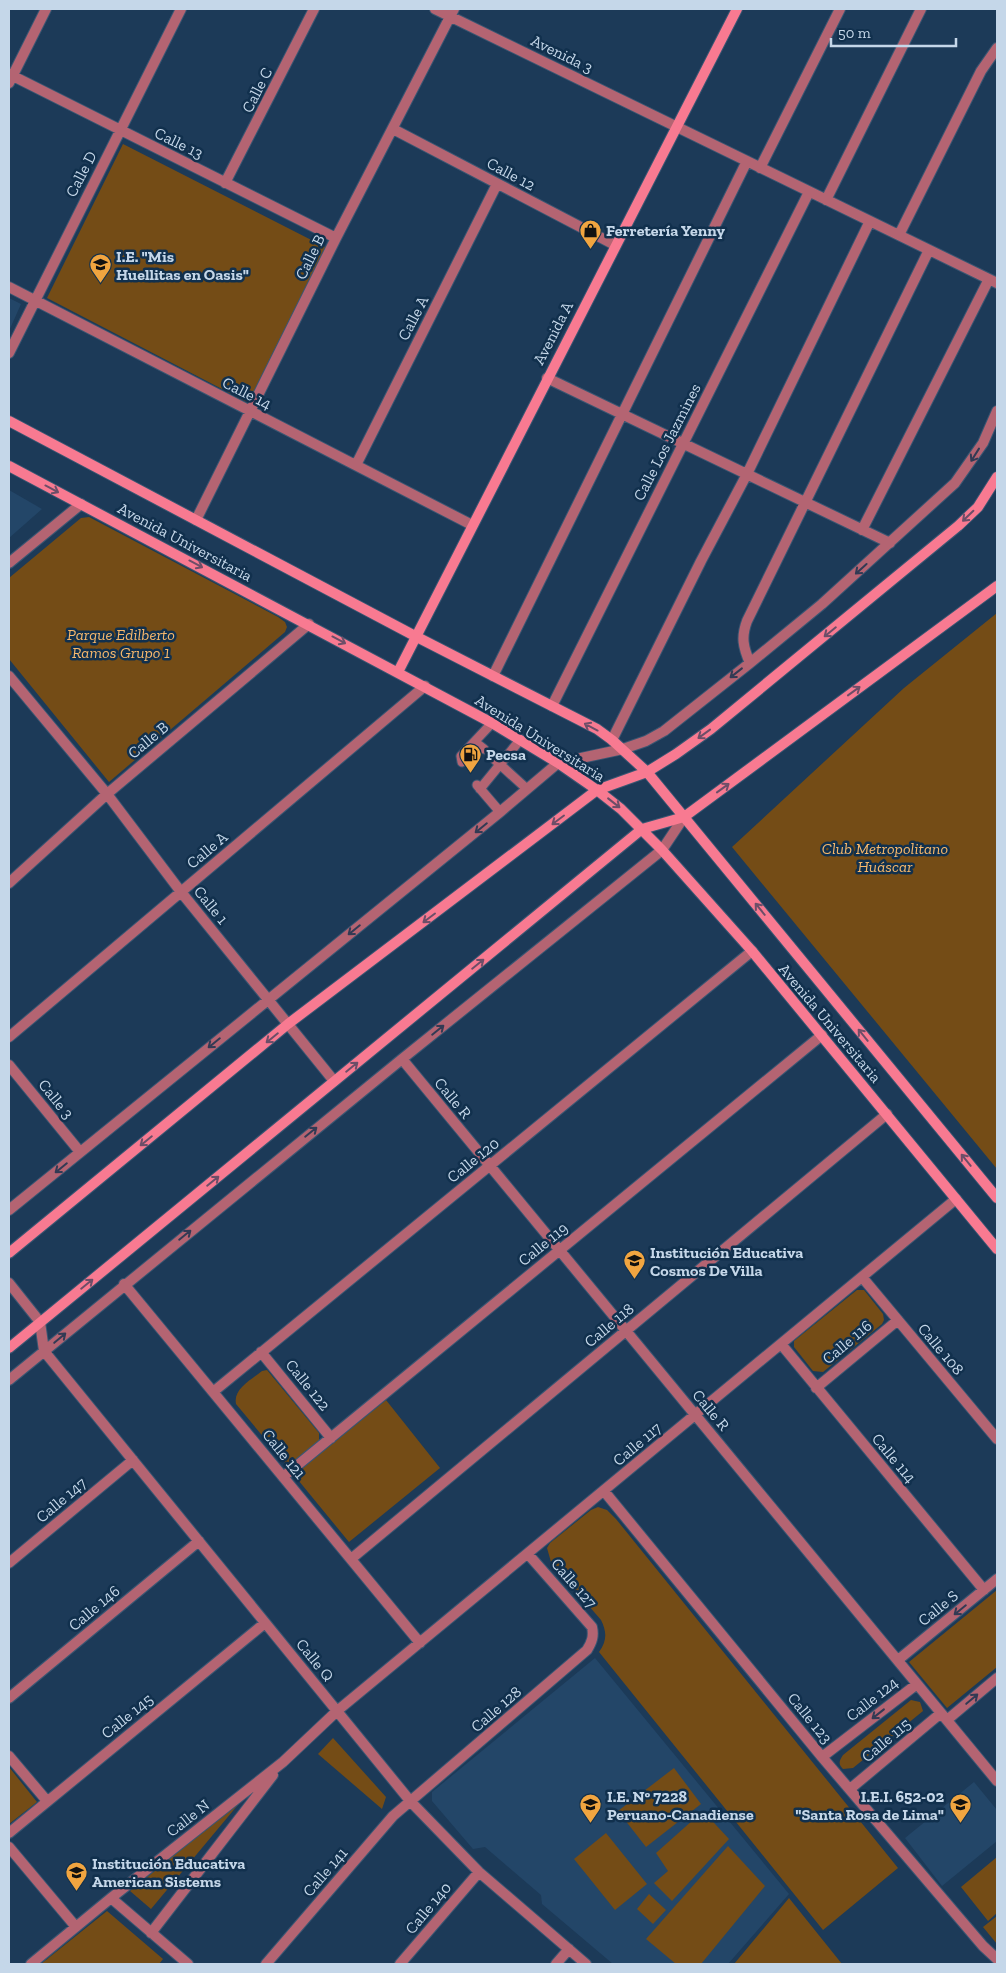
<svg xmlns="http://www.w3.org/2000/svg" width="1006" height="1973" font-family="'Zilla Slab',serif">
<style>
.built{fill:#234668}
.green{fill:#744c16}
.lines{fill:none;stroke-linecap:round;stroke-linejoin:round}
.lane-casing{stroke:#3a5672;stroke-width:11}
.street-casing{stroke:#3a5672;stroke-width:12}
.secondary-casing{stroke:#3a5672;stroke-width:12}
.lane{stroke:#b46472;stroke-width:9}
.street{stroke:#b46472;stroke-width:10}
.secondary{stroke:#f87a91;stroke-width:10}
.oneway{stroke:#323a54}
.oneway2{stroke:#6d4e68}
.labels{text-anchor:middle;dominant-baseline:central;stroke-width:5;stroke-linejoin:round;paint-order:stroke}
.street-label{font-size:16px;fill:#c5d7e9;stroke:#11304d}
.poi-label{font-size:16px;font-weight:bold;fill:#c5d7e9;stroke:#11304d;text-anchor:start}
.park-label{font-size:16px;font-style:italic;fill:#f8b96c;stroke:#11304d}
</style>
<rect width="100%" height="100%" fill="#1c3a58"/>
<!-- built -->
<path class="built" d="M 9,298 L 21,304 L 9,331 Z
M 9,490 L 42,509 L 9,538 Z
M 595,1658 L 789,1894 L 728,1964 L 613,1964 L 542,1904 L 541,1895 L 485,1847 L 473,1849 L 432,1801 L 432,1792 Z
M 974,1782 L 997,1810 L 997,1841 L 942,1886 L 905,1838 Z"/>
<!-- green -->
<path class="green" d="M 123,144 L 329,249 L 249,403 L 47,298 Z
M 89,517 L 278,617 L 285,622 L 287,627 L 285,632 L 109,782 L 9,659 L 9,578 L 81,518 Z
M 997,613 L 997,1169 L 732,847 L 904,688 Z
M 857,1290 L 864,1290 L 883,1314 L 884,1320 L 882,1324 L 823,1372 L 813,1371 L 794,1347 L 794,1341 Z
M 267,1370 L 319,1433 L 319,1442 L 292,1464 L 285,1463 L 236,1404 C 233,1389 251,1380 262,1371 Z
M 386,1400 L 440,1468 L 349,1542 L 294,1475 Z
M 598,1507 L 607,1510 L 616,1519 L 898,1868 L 823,1930 L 599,1652 C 607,1641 607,1632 601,1620 L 551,1562 L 547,1548 L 550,1543 L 591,1510 Z
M 997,1590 L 997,1667 L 947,1708 L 909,1662 Z
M 911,1700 L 920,1702 L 923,1711 L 853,1768 L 843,1769 C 838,1764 839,1761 843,1755 Z
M 333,1738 L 386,1797 L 382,1809 L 318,1754 Z
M 9,1767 L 37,1802 L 9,1824 Z
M 674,1768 L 701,1804 L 646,1847 L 618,1811 Z
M 242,1800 L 151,1909 L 130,1891 Z
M 703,1811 L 729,1839 L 672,1901 L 654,1883 L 668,1871 L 656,1853 Z
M 606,1833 L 647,1884 L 615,1910 L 574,1859 Z
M 728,1846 L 765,1886 L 701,1964 L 676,1964 L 646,1939 Z
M 997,1857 L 997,1913 L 988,1921 L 961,1887 Z
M 649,1894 L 666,1910 L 653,1924 L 637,1909 Z
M 789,1898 L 842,1964 L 734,1964 Z
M 107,1911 L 163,1959 L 159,1964 L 41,1964 Z
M 997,1916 L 997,1944 L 983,1927 Z"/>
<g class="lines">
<defs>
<path id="lane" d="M 475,742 L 484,749
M 494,759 L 527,789
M 462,762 L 461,756 L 492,723
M 477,785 L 500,812
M 480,789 L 520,740"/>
<path id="street" d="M 435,9 L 997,283
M 9,74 L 336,238
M 9,83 L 46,9
M 393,129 L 615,245
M 760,168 L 840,9
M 225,183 L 314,9
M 826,200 L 921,9
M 899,235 L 981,71 L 997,48
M 9,287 L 472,525
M 9,353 L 181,9
M 547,378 L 890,543
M 356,465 L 497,184
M 196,520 L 336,238 L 454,9
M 862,530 L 989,279
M 9,563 L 81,504
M 750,663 C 743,647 741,637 747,621 L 929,250
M 9,676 L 107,794 L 181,892 L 334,1081
M 493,676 L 747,161
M 552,706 L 809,192
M 612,740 L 701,561 L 747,474 L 870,221
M 9,883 L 107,794 L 309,624
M 9,1037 L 425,686
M 402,1059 L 997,1781
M 9,1065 L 80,1152
M 9,1210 L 500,812 L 558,763 L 623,749 L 646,741 L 664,731 L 750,663 L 822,604 L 955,483 L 983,443 L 997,411
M 862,1277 L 997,1439
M 9,1283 L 40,1322 L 44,1351 L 411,1802 L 479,1872 L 586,1964
M 124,1284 L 420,1643
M 781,1344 L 984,1590
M 261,1352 L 331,1438
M 9,1380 L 402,1059 L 662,850 L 684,817
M 816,1388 L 898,1320
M 213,1392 L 752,951
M 283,1477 L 822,1035
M 604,1491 L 822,1757 L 983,1946 L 997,1959
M 351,1559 L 887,1114
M 9,1563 L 133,1460
M 898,1660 L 997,1579
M 9,1698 L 199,1541
M 947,1720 L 997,1678
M 9,1756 L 47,1801
M 822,1757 L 917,1684
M 850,1789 L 941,1713
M 9,1833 L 265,1623
M 9,1847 L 76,1927
M 111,1898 L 188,1964
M 151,1933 L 273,1775
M 31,1964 L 111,1898 L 283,1762 L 337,1711 L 956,1199
M 266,1964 L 393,1816 L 587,1650 C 592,1642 594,1636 592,1627 L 528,1554
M 400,1964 L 479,1872
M 556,1964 L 569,1949"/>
<path id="secondary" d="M 9,421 L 415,636 L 597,729 L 612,740 L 647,772 L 997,1198
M 9,466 L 492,723 L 558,763 L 597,790 L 621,809 L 662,850 L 752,951 L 997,1249
M 398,672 L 737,9
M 9,1253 L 288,1024 L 597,790 L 647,772 L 676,754 L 711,729 L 958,526 L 978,507 L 997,477
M 9,1348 L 642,829 L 684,817 L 997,586"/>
</defs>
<!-- lane casing -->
<use href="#lane" class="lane-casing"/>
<!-- street casing -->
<use href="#street" class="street-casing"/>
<!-- secondary casing -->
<use href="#secondary" class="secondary-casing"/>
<!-- lane -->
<use href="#lane" class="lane"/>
<!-- street -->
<use href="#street" class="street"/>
<!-- secondary -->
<use href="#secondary" class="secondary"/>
</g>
<!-- one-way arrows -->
<defs><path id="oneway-shaft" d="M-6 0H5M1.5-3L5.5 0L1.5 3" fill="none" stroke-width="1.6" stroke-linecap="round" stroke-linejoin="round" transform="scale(1.25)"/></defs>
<g class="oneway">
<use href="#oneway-shaft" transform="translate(975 455) rotate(122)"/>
<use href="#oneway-shaft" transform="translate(861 569) rotate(138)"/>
<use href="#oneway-shaft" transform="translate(736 673) rotate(142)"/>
<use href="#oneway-shaft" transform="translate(481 828) rotate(141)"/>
<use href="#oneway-shaft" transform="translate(354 930) rotate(141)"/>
<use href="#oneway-shaft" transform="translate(438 1030) rotate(-39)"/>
<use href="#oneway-shaft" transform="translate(214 1043) rotate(141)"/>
<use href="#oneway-shaft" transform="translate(311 1132) rotate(-39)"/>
<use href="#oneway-shaft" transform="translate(61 1168) rotate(141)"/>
<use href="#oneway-shaft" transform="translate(185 1235) rotate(-39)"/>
<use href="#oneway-shaft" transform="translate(60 1338) rotate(-40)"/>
<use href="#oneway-shaft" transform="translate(960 1610) rotate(141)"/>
<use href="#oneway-shaft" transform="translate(972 1699) rotate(-40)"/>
<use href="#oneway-shaft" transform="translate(878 1714) rotate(142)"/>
</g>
<g class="oneway2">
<use href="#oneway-shaft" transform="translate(52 489) rotate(28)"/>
<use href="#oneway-shaft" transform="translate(968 516) rotate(136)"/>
<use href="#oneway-shaft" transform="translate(196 564) rotate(28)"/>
<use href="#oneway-shaft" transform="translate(830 632) rotate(141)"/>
<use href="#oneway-shaft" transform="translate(339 640) rotate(28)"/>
<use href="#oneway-shaft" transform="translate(854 691) rotate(-36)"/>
<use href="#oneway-shaft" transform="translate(591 727) rotate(-152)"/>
<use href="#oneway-shaft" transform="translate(704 734) rotate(144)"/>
<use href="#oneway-shaft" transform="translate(723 788) rotate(-36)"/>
<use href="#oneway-shaft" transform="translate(614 803) rotate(38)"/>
<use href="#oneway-shaft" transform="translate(558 820) rotate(143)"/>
<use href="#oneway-shaft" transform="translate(760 909) rotate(-129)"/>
<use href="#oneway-shaft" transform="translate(429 918) rotate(143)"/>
<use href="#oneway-shaft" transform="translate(478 964) rotate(-39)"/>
<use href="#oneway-shaft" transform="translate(863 1035) rotate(-129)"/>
<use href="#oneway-shaft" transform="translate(272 1038) rotate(141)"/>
<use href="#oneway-shaft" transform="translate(352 1067) rotate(-39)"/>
<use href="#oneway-shaft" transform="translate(146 1141) rotate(141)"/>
<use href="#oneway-shaft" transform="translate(966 1160) rotate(-129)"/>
<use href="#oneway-shaft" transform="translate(213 1181) rotate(-39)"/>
<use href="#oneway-shaft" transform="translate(87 1284) rotate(-39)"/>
</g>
<!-- icons -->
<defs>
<symbol id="shop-pin" viewBox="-11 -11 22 30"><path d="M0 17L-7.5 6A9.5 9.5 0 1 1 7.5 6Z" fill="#f1a540" stroke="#11304d"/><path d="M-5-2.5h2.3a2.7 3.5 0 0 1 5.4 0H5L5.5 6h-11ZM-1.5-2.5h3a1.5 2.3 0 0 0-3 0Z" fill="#111"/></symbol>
<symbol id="school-pin" viewBox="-11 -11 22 30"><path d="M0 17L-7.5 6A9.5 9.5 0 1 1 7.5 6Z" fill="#f1a540" stroke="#11304d"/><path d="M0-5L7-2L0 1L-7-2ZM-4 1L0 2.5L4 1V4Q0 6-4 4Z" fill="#111"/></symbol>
<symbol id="fuel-pin" viewBox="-11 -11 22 30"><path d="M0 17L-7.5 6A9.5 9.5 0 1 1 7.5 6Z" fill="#f1a540" stroke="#11304d"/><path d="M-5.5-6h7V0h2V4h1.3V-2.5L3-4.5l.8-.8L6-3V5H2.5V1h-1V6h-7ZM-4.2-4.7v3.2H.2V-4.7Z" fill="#111"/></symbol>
</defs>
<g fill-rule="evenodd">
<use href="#shop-pin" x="578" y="218" width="25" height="34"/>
<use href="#school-pin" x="88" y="252" width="25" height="34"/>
<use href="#fuel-pin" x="458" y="742" width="25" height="34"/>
<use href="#school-pin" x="622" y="1248" width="25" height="34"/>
<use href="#school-pin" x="578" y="1792" width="25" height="34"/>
<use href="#school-pin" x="948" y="1792" width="25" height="34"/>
<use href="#school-pin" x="64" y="1860" width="25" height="34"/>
</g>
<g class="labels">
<!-- street labels -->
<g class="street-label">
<text transform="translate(562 54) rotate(26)">Avenida 3</text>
<text transform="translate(257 90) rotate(-63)">Calle C</text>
<text transform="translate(179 143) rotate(26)">Calle 13</text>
<text transform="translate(81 174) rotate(-63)">Calle D</text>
<text transform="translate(511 174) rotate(28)">Calle 12</text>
<text transform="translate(310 257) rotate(-64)">Calle B</text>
<text transform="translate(413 318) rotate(-63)">Calle A</text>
<text transform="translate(553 333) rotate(-63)">Avenida A</text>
<text transform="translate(247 393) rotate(27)">Calle 14</text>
<text transform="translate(667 442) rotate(-63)">Calle Los Jazmines</text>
<text transform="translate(185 542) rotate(28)">Avenida Universitaria</text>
<text transform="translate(540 738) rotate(32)">Avenida Universitaria</text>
<text transform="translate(148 740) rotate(-40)">Calle B</text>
<text transform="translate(207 850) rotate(-40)">Calle A</text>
<text transform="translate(211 905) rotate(51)">Calle 1</text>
<text transform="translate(830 1023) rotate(50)">Avenida Universitaria</text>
<text transform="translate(453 1098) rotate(50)">Calle R</text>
<text transform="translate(56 1099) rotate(51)">Calle 3</text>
<text transform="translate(473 1160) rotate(-39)">Calle 120</text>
<text transform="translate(543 1244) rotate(-39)">Calle 119</text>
<text transform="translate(609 1325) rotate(-40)">Calle 118</text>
<text transform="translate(847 1342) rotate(-40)">Calle 116</text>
<text transform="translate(941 1349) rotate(50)">Calle 108</text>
<text transform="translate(308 1385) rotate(51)">Calle 122</text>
<text transform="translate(711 1410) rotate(50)">Calle R</text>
<text transform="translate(637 1444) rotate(-40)">Calle 117</text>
<text transform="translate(284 1454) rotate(51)">Calle 121</text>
<text transform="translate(894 1458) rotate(50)">Calle 114</text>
<text transform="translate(61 1500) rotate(-40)">Calle 147</text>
<text transform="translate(574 1583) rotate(49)">Calle 127</text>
<text transform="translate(94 1608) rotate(-40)">Calle 146</text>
<text transform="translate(938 1608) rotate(-39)">Calle S</text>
<text transform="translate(315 1660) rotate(51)">Calle Q</text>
<text transform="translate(872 1699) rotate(-38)">Calle 124</text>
<text transform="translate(496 1709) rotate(-41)">Calle 128</text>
<text transform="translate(127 1716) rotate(-39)">Calle 145</text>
<text transform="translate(810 1718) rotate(51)">Calle 123</text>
<text transform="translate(886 1740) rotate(-40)">Calle 115</text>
<text transform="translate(188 1818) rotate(-38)">Calle N</text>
<text transform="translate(325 1872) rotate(-49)">Calle 141</text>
<text transform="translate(428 1908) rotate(-50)">Calle 140</text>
</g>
<!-- poi labels -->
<g class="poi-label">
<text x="606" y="230">Ferretería Yenny</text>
<text x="116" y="256">I.E. "Mis<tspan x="116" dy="18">Huellitas en Oasis"</tspan></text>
<text x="486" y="754">Pecsa</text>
<text x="650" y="1252">Institución Educativa<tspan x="650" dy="18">Cosmos De Villa</tspan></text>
<text x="607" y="1796">I.E. N° 7228<tspan x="607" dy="18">Peruano-Canadiense</tspan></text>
<text x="944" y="1796" text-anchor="end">I.E.I. 652-02<tspan x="944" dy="18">"Santa Rosa de Lima"</tspan></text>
<text x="92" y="1863">Institución Educativa<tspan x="92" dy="18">American Sistems</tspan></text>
</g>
<!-- park labels -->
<g class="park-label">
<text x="121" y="634">Parque Edilberto<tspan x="121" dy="18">Ramos Grupo 1</tspan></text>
<text x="885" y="848">Club Metropolitano<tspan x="885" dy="18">Huáscar</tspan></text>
</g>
</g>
<!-- border -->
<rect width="1006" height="1973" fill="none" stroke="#c5d7e9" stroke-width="20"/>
<!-- scale -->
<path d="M831 38v8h125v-8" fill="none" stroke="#c5d7e9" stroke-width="2.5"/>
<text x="838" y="38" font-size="15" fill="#c5d7e9" stroke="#11304d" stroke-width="4" paint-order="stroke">50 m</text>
</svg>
